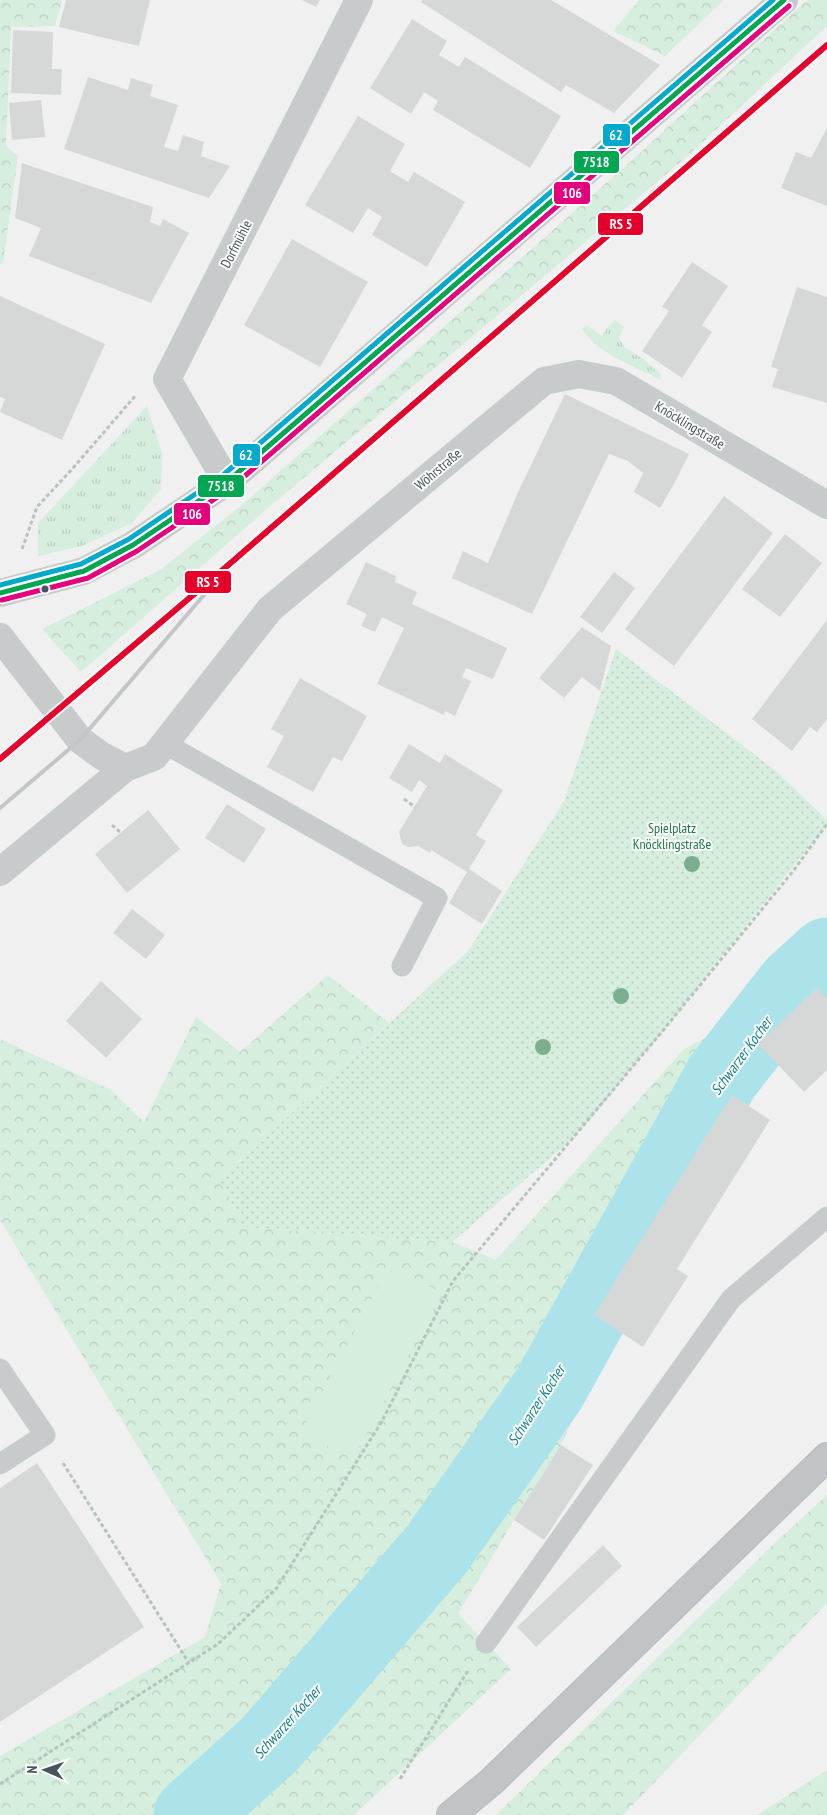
<svg xmlns="http://www.w3.org/2000/svg" width="827" height="1815" font-family="'PT Sans Narrow',sans-serif">
<style>
.grass{fill:url(#grass-tufts)}
.forest{fill:url(#forest-crowns)}
.park{fill:url(#park-dots)}
.pitch{fill:#d6eedd}
.lines{fill:none;stroke-linecap:round;stroke-linejoin:round}
.river{stroke:#ace3ea;stroke-width:75}
.building{fill:#d6d8d8}
.trunk-casing{stroke:#b5bbbf;stroke-width:30}
.path{stroke:#b7c3be;stroke-width:3;stroke-dasharray:4 2.5;stroke-linecap:butt}
.service{stroke:#c7cbcc;stroke-width:21}
.minor{stroke:#c7cbcc;stroke-width:28}
.tertiary{stroke:#c7cbcc;stroke-width:28}
.trunk{stroke:#c0c4c7;stroke-width:28}
.rail{stroke:#c3c6c7;stroke-width:4}
.bus-1-casing{stroke:#fff;stroke-width:9}
.bus-2-casing{stroke:#fff;stroke-width:9}
.bus-3-casing{stroke:#fff;stroke-width:9}
.bus-1{stroke:#00a651;stroke-width:5}
.bus-2{stroke:#e5007d;stroke-width:5}
.bus-3{stroke:#00a9ce;stroke-width:5}
.rail-1-casing{stroke:#fff;stroke-width:10}
.rail-1{stroke:#e4002b;stroke-width:6}
.tree{fill:#7baf90}
.bus-dot{fill:#48545b;stroke:#fff;stroke-width:2}
.labels{text-anchor:middle;dominant-baseline:central;stroke-width:4;stroke-linejoin:round;paint-order:stroke}
.street-label{font-size:14px;fill:#48545b;stroke:#fff}
.park-label{font-size:14px;fill:#1c7942;stroke:#fff}
.water-label{font-size:15px;font-style:italic;fill:#147e8c;stroke:#fff}
.line-badge{stroke:#fff;stroke-width:2}
.badge-label{font-size:14px;text-anchor:middle;font-weight:bold;fill:#fff}
</style>
<defs>
<pattern id="grass-tufts" width="24" height="20" patternUnits="userSpaceOnUse" patternTransform="scale(1.25)"><rect width="24" height="20" fill="#d6eedd"/><path d="M3 7l-1-3M5 7V3M7 7l1-3M15 17l-1-3M17 17v-4M19 17l1-3" fill="none" stroke="#b9cec0"/></pattern>
<pattern id="forest-crowns" width="20" height="18" patternUnits="userSpaceOnUse" patternTransform="scale(1.25)"><rect width="20" height="18" fill="#d6eedd"/><path d="M2 6a3 3 0 1 1 6 0M12 15a3 3 0 1 1 6 0" fill="none" stroke="#b9cec0"/></pattern>
<pattern id="park-dots" width="8" height="8" patternUnits="userSpaceOnUse" patternTransform="scale(1.25)"><rect width="8" height="8" fill="#d6eedd"/><path d="M2 2h.1M6 6h.1" fill="none" stroke="#b9cec0" stroke-width="1.8" stroke-linecap="round"/></pattern>
</defs>
<rect width="100%" height="100%" fill="#f0f0f0"/>
<!-- grass -->
<path class="grass" d="M 615,320 L 624,327 L 619,338 L 625,348 L 642,358 L 661,374 L 661,380 C 634,366 599,355 582,329 L 587,325 L 602,336 L 607,328 Z
M 147,406 L 162,453 L 161,489 L 132,523 L 82,546 L 38,556 L 38,523 Z"/>
<!-- forest -->
<path class="forest" d="M 0,0 L 62,0 L 55,26 L 11,27 L 6,146 L 18,156 L 3,263 L 0,264 Z
M 639,0 L 724,0 L 665,56 L 613,31 Z
M 807,0 L 827,0 L 827,26 L 683,160 L 269,507 L 81,672 L 42,629 L 160,570 L 243,504 L 630,162 Z
M 827,933 L 827,970 L 758,1044 L 732,1095 L 581,1302 L 600,1359 L 561,1445 L 514,1520 L 458,1614 L 511,1669 L 354,1815 L 0,1815 L 0,1756 L 205,1637 L 221,1583 L 0,1220 L 0,1039 L 111,1090 L 144,1122 L 196,1017 L 240,1052 L 328,975 L 389,1023 L 219,1180 L 244,1227 L 452,1242 L 496,1260 L 684,1049 L 751,1015 Z
M 827,1495 L 827,1603 L 623,1815 L 496,1815 L 779,1539 Z
M 827,1770 L 827,1815 L 757,1815 Z"/>
<!-- park -->
<path class="park" d="M 616,649 L 776,771 L 827,820 L 827,824 L 665,1028 L 576,1136 L 452,1242 L 244,1227 L 219,1180 L 469,950 L 564,801 Z"/>
<!-- pitch -->
<path class="pitch" d="M 390,1265 L 442,1293 L 353,1459 L 301,1432 Z"/>
<g class="lines">
<!-- river -->
<path class="river" d="M 191,1815 L 269,1745 L 437,1549 L 549,1389 L 722,1077 L 794,985 L 827,955"/>
</g>
<!-- building -->
<path class="building" d="M 66,0 L 150,0 L 139,46 L 59,27 Z
M 302,0 L 320,0 L 316,7 Z
M 422,0 L 551,0 L 660,65 L 614,113 L 566,85 L 561,92 L 421,2 Z
M 412,19 L 447,41 L 439,55 L 459,67 L 465,57 L 561,116 L 530,168 L 433,110 L 438,101 L 424,92 L 411,114 L 370,88 Z
M 13,30 L 53,32 L 52,69 L 62,69 L 61,95 L 11,93 Z
M 88,77 L 128,90 L 131,78 L 153,85 L 150,96 L 178,105 L 164,147 L 178,151 L 183,135 L 204,142 L 201,156 L 230,166 L 209,198 L 64,149 Z
M 41,100 L 45,137 L 12,140 L 9,103 Z
M 358,116 L 405,144 L 390,171 L 408,182 L 414,172 L 465,202 L 427,267 L 372,235 L 382,217 L 368,208 L 353,233 L 305,205 Z
M 827,128 L 827,206 L 781,188 L 796,152 L 811,158 Z
M 22,163 L 153,207 L 150,222 L 160,226 L 163,219 L 189,233 L 151,303 L 29,256 L 41,228 L 15,218 Z
M 292,239 L 368,282 L 320,367 L 244,325 Z
M 692,262 L 728,286 L 702,325 L 712,332 L 682,378 L 642,351 L 669,311 L 662,307 Z
M 797,287 L 827,297 L 827,403 L 772,387 L 778,369 L 771,367 Z
M 0,296 L 105,344 L 62,440 L 0,412 L 5,399 L 0,397 Z
M 565,394 L 689,454 L 674,484 L 660,508 L 634,492 L 643,473 L 628,461 L 609,454 L 532,614 L 452,578 L 463,551 L 488,563 L 519,490 Z
M 724,496 L 773,533 L 674,666 L 625,629 Z
M 785,534 L 822,563 L 780,617 L 742,589 Z
M 366,562 L 396,576 L 395,582 L 417,592 L 412,604 L 507,648 L 493,679 L 466,668 L 462,677 L 471,681 L 455,716 L 445,711 L 444,715 L 377,684 L 404,628 L 382,617 L 375,632 L 361,626 L 367,614 L 346,604 Z
M 614,572 L 635,588 L 602,633 L 580,617 Z
M 827,620 L 827,719 L 817,732 L 810,727 L 792,751 L 752,719 Z
M 582,627 L 611,646 L 600,691 L 582,677 L 564,698 L 539,678 Z
M 300,678 L 367,716 L 342,761 L 333,757 L 313,792 L 267,767 L 284,736 L 271,729 Z
M 409,744 L 440,763 L 445,754 L 503,790 L 476,835 L 486,841 L 469,869 L 502,891 L 482,924 L 449,903 L 467,872 L 431,850 L 430,853 L 418,846 L 408,847 L 402,844 L 399,832 L 427,786 L 419,780 L 412,792 L 389,778 Z
M 227,804 L 266,829 L 244,863 L 205,838 Z
M 148,810 L 180,849 L 127,893 L 95,854 Z
M 132,909 L 165,935 L 146,959 L 113,933 Z
M 101,981 L 142,1019 L 106,1058 L 66,1021 Z
M 817,988 L 827,998 L 827,1070 L 804,1092 L 758,1044 Z
M 732,1095 L 770,1120 L 677,1269 L 688,1276 L 643,1347 L 594,1315 Z
M 561,1445 L 593,1465 L 544,1540 L 514,1520 Z
M 37,1463 L 144,1627 L 0,1722 L 0,1488 Z
M 603,1545 L 622,1566 L 536,1647 L 517,1627 Z"/>
<g class="lines">
<defs>
<path id="trunk" d="M 451,1815 L 491,1782 L 827,1457"/>
</defs>
<!-- trunk casing -->
<use href="#trunk" class="trunk-casing"/>
<!-- path -->
<path class="path" d="M 22,549 L 37,507 L 73,468 L 136,395
M 404,799 L 415,807
M 112,825 L 121,833
M 63,1463 L 189,1663
M 400,1779 L 469,1669
M 0,1784 L 218,1644 L 276,1589 L 381,1423 L 453,1281 L 665,1028 L 794,870 L 827,824"/>
<!-- service -->
<path class="service" d="M 164,743 L 437,898 L 402,966
M 0,1369 L 45,1435 L 0,1464
M 486,1643 L 731,1299 L 827,1217"/>
<!-- minor -->
<path class="minor" d="M 227,482 L 167,379 L 359,0
M 0,637 L 80,740 L 102,756 L 125,768
M 0,872 L 125,768 L 154,757 L 270,609 L 544,381 L 579,374 L 616,381 L 827,505"/>
<!-- tertiary -->
<path class="tertiary" d="M 0,593 L 84,571 L 133,545 L 227,482 L 784,0"/>
<!-- trunk -->
<use href="#trunk" class="trunk"/>
<!-- rail -->
<path class="rail" d="M 0,808 L 80,740 L 233,561"/>
<defs>
<path id="bus-1" d="M 0,593 L 84,571 L 133,545 L 227,482 L 784,0"/>
<path id="bus-2" d="M 2,600 L 88,578 L 137,551 L 231,488 L 789,6"/>
<path id="bus-3" d="M 0,585 L 81,564 L 129,539 L 222,476 L 773,0"/>
</defs>
<!-- bus-1 casing -->
<use href="#bus-1" class="bus-1-casing"/>
<!-- bus-2 casing -->
<use href="#bus-2" class="bus-2-casing"/>
<!-- bus-3 casing -->
<use href="#bus-3" class="bus-3-casing"/>
<!-- bus-1 -->
<use href="#bus-1" class="bus-1"/>
<!-- bus-2 -->
<use href="#bus-2" class="bus-2"/>
<!-- bus-3 -->
<use href="#bus-3" class="bus-3"/>
<defs>
<path id="rail-1" d="M 0,759 L 233,561 L 827,45"/>
</defs>
<!-- rail-1 casing -->
<use href="#rail-1" class="rail-1-casing"/>
<!-- rail-1 -->
<use href="#rail-1" class="rail-1"/>
</g>
<!-- trees -->
<g class="tree">
<circle cx="692" cy="864" r="8"/>
<circle cx="621" cy="996" r="8"/>
<circle cx="543" cy="1047" r="8"/>
</g>
<!-- markers -->
<circle class="bus-dot" cx="45" cy="589" r="4.5"/>
<g class="labels">
<!-- street labels -->
<g class="street-label">
<text transform="translate(236 244) rotate(-63)">Dorfmühle</text>
<text transform="translate(690 425) rotate(31)">Knöcklingstraße</text>
<text transform="translate(438 469) rotate(-40)">Wöhrstraße</text>
</g>
<!-- park labels -->
<g class="park-label">
<text x="672" y="828">Spielplatz<tspan x="672" dy="16">Knöcklingstraße</tspan></text>
</g>
<!-- water labels -->
<g class="water-label">
<text transform="translate(741 1056) rotate(-54)">Schwarzer Kocher</text>
<text transform="translate(536 1405) rotate(-57)">Schwarzer Kocher</text>
<text transform="translate(287 1722) rotate(-48)">Schwarzer Kocher</text>
</g>
</g>
<g class="line-badge">
<rect x="602" y="123" width="29" height="24" rx="5" fill="#00a9ce"/>
<rect x="573" y="150" width="47" height="24" rx="5" fill="#00a651"/>
<rect x="553" y="181" width="38" height="24" rx="5" fill="#e5007d"/>
<rect x="597" y="212" width="47" height="24" rx="5" fill="#e4002b"/>
<rect x="232" y="443" width="29" height="24" rx="5" fill="#00a9ce"/>
<rect x="197" y="474" width="48" height="24" rx="5" fill="#00a651"/>
<rect x="173" y="502" width="38" height="24" rx="5" fill="#e5007d"/>
<rect x="184" y="570" width="48" height="24" rx="5" fill="#e4002b"/>
</g>
<g class="badge-label">
<text x="616" y="140">62</text>
<text x="596" y="167">7518</text>
<text x="572" y="198">106</text>
<text x="621" y="229">RS 5</text>
<text x="246" y="460">62</text>
<text x="221" y="491">7518</text>
<text x="192" y="519">106</text>
<text x="208" y="587">RS 5</text>
</g>
<!-- north arrow -->
<g transform="translate(45 1770) rotate(272)" stroke="#ffffff" stroke-width="4" paint-order="stroke">
<path d="M0-4L9 19L0 12L-9 19Z" fill="#48545b"/>
<text y="-8" font-size="14" font-weight="bold" text-anchor="middle" fill="#48545b">N</text>
</g>
</svg>
